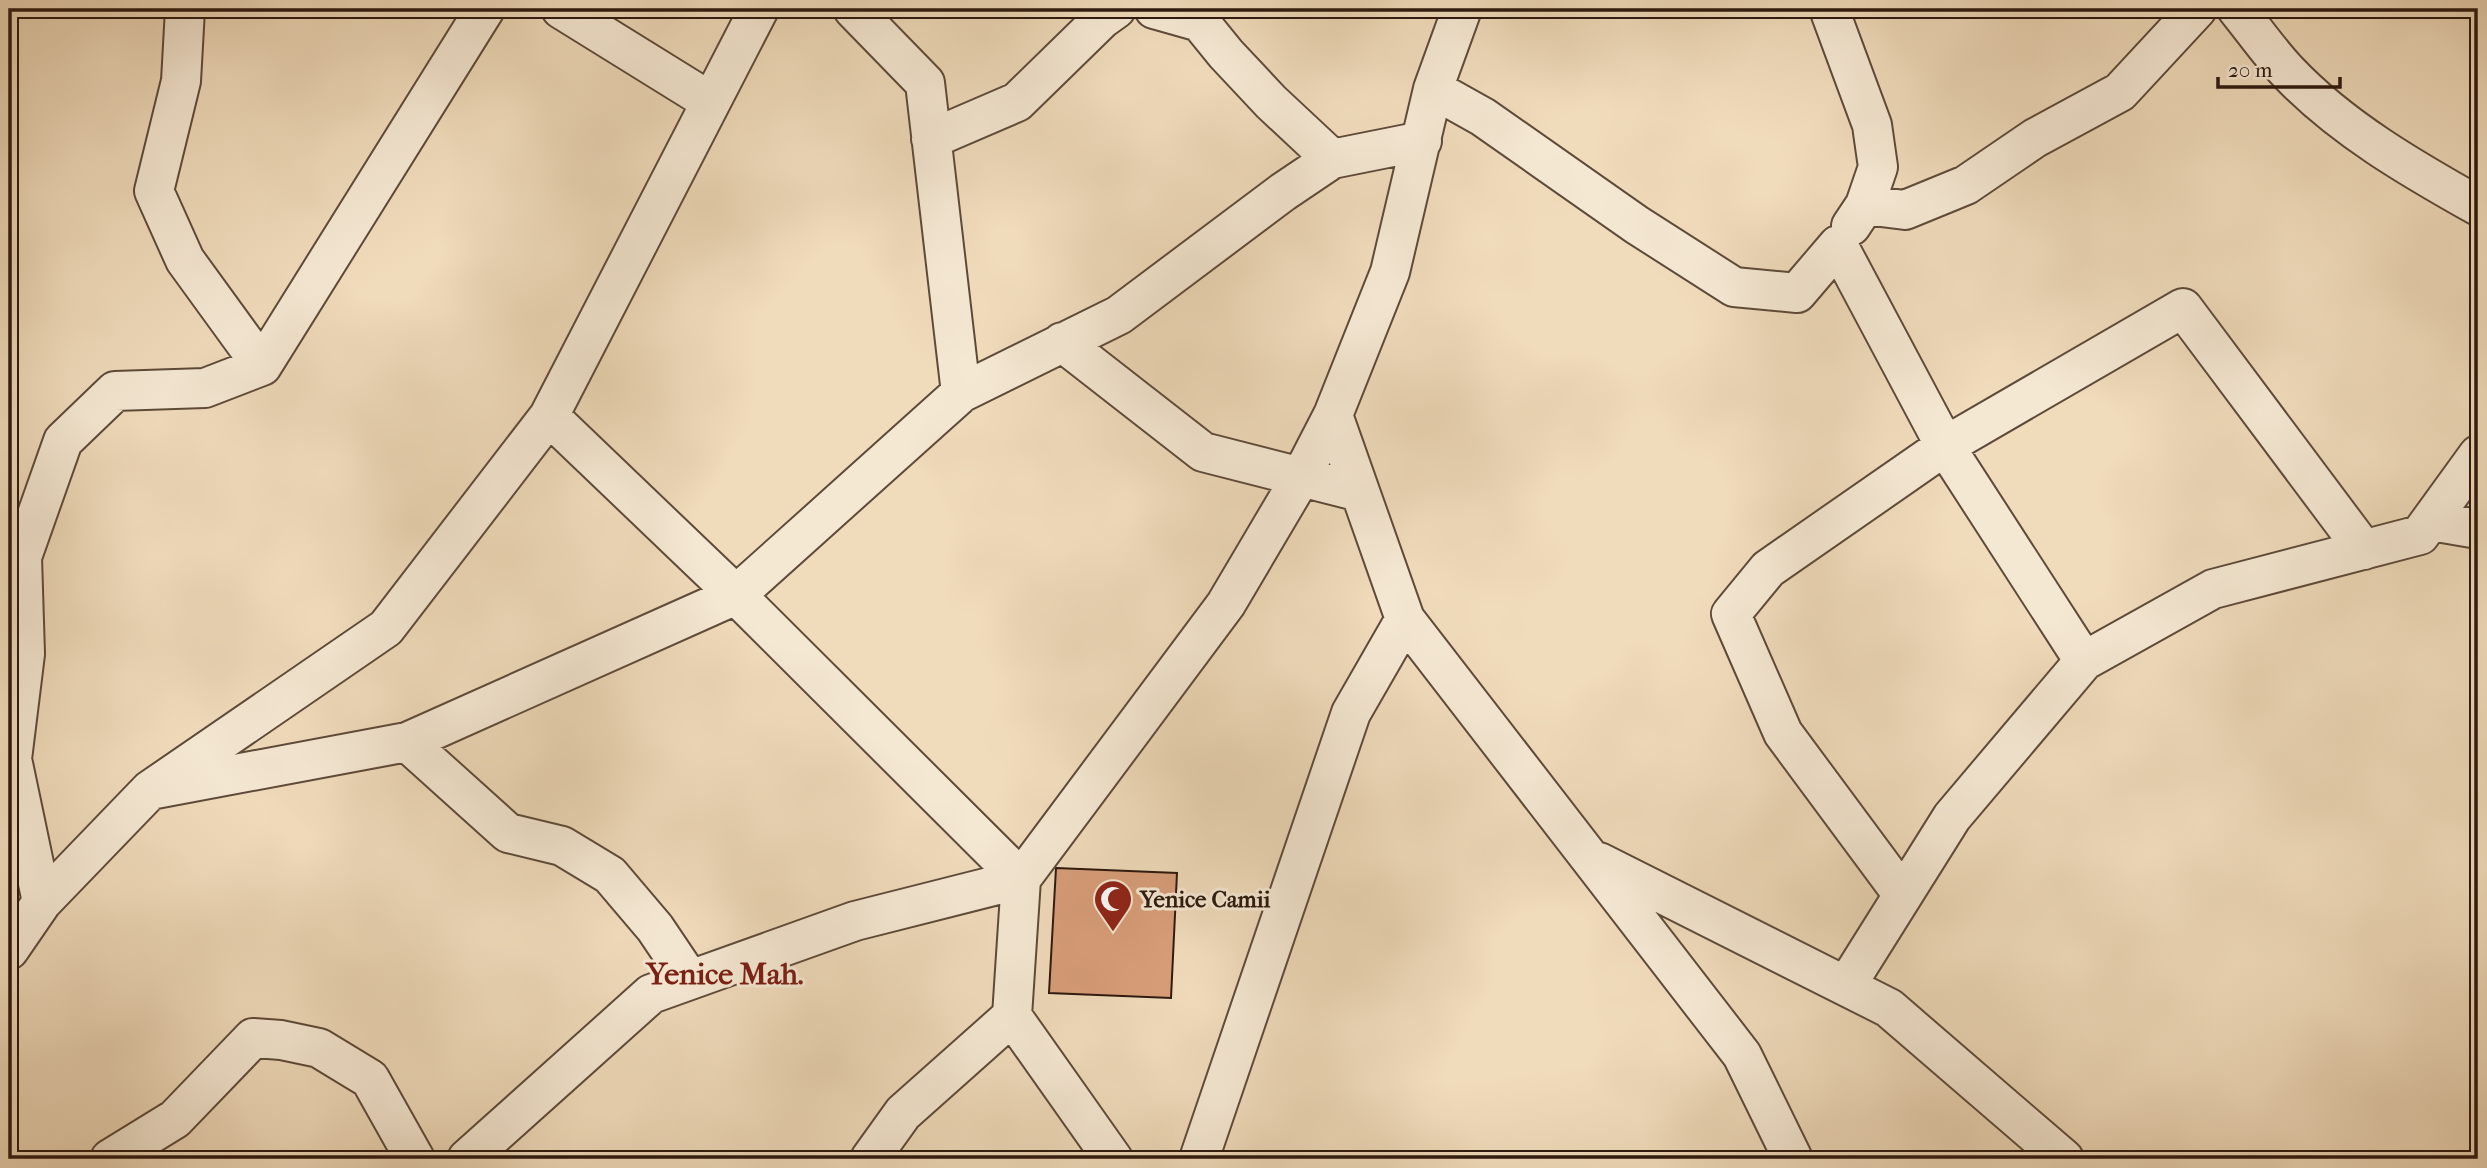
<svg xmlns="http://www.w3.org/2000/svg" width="2487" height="1168" font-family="'IM FELL French Canon',serif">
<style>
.building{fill:#d89e79;stroke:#2d190f;stroke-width:2}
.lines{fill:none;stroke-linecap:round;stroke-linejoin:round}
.minor-casing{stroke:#5e4a3a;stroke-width:42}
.minor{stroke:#f5e8d3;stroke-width:38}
.labels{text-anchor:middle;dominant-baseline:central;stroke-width:6;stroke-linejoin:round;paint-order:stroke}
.poi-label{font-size:23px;font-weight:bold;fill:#2d190f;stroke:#f5e8d3;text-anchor:start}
.district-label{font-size:30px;font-weight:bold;fill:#7a1f14;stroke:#f5e8d3}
</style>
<rect width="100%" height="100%" fill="#f0dbbb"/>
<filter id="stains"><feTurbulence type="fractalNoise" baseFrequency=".00286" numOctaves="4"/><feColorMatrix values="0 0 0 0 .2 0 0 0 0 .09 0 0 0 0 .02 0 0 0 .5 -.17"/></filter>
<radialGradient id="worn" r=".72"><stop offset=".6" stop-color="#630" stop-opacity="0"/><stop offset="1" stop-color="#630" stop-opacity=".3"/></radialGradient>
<!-- building -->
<path class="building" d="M 1056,868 L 1177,873 L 1171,998 L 1049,993 Z"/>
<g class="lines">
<defs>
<path id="minor" d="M 185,9 L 181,81 L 154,191 L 185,260 L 262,366
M 561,9 L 711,102
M 853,9 L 925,83 L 961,393
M 1154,9 L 1200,22 L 1226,54 L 1271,102 L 1332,159
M 1462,9 L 1433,89 L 1390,272 L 1333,415 L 1405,619 L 1742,1055 L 1793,1159
M 1829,9 L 1872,125 L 1878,167 L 1865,205 L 1851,226
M 2237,9 C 2254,30 2270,53 2288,72 C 2341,128 2412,169 2478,206
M 1433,89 L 1483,117 L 1637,225 L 1734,287 L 1797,293 L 1838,245 L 1945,446 L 2084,661
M 931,139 L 1017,102 L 1102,19 L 1116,9
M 1865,205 L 1905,210 L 1966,185 L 2035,138 L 2120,92 L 2197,9
M 1062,342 L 1203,452 L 1360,492
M 549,416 L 736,595 L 1021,879
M 2431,521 L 2478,529
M 407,742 L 508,833 L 562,846 L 610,875 L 655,928 L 690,980
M 150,790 L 407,742 L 736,595 L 961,393 L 1119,315 L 1283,192 L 1332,159 L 1422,141
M 1599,862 L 1889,1008 L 2064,1159
M 1903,895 L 1783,733 L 1731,614 L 1768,569 L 1945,446 L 2183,308 L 2364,550
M 42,902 L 12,759 L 25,654 L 22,557 L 63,441 L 115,391 L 205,388 L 262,366 L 485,9
M 9,950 L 42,902 L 150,790 L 386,628 L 549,416 L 759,9
M 1846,986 L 1952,817 L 2084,661 L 2213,589 L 2420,535 L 2478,455
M 110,1159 L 175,1119 L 253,1038 L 281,1040 L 319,1048 L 370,1079 L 415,1159
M 467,1159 L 651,994 L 855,921 L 1021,879
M 870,1159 L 903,1113 L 1012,1016
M 1113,1159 L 1012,1016 L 1021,879 L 1226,604 L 1301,477 L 1333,415
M 1199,1159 L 1351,713 L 1405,619"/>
</defs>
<!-- minor casing -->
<use href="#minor" class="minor-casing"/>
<!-- minor -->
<use href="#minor" class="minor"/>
</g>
<!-- icons -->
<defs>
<symbol id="mosque-pin" viewBox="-11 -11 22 30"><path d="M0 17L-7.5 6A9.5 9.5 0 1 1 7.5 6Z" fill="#8f2418" stroke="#f5e8d3"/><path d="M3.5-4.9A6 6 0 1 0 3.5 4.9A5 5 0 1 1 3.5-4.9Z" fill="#fff"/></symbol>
</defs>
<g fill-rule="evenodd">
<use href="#mosque-pin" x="1091" y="877" width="44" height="60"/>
</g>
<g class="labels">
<!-- poi labels -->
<g class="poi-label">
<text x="1140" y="899">Yenice Camii</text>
</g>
<!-- district labels -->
<g class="district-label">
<text x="725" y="974">Yenice Mah.</text>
</g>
</g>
<!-- margin -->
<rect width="2487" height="1168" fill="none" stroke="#f0dbbb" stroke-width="35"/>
<rect x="10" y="10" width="2466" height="1147" fill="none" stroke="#2d190f" stroke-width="3.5"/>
<rect x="18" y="18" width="2452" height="1133" fill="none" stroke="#2d190f" stroke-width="2"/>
<!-- scale -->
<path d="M2218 77v10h122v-10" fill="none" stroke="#2d190f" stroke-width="3.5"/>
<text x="2228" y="77" font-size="21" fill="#2d190f" stroke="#f5e8d3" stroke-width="5" paint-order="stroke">20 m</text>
<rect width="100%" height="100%" filter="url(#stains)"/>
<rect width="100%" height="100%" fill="url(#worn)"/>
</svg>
